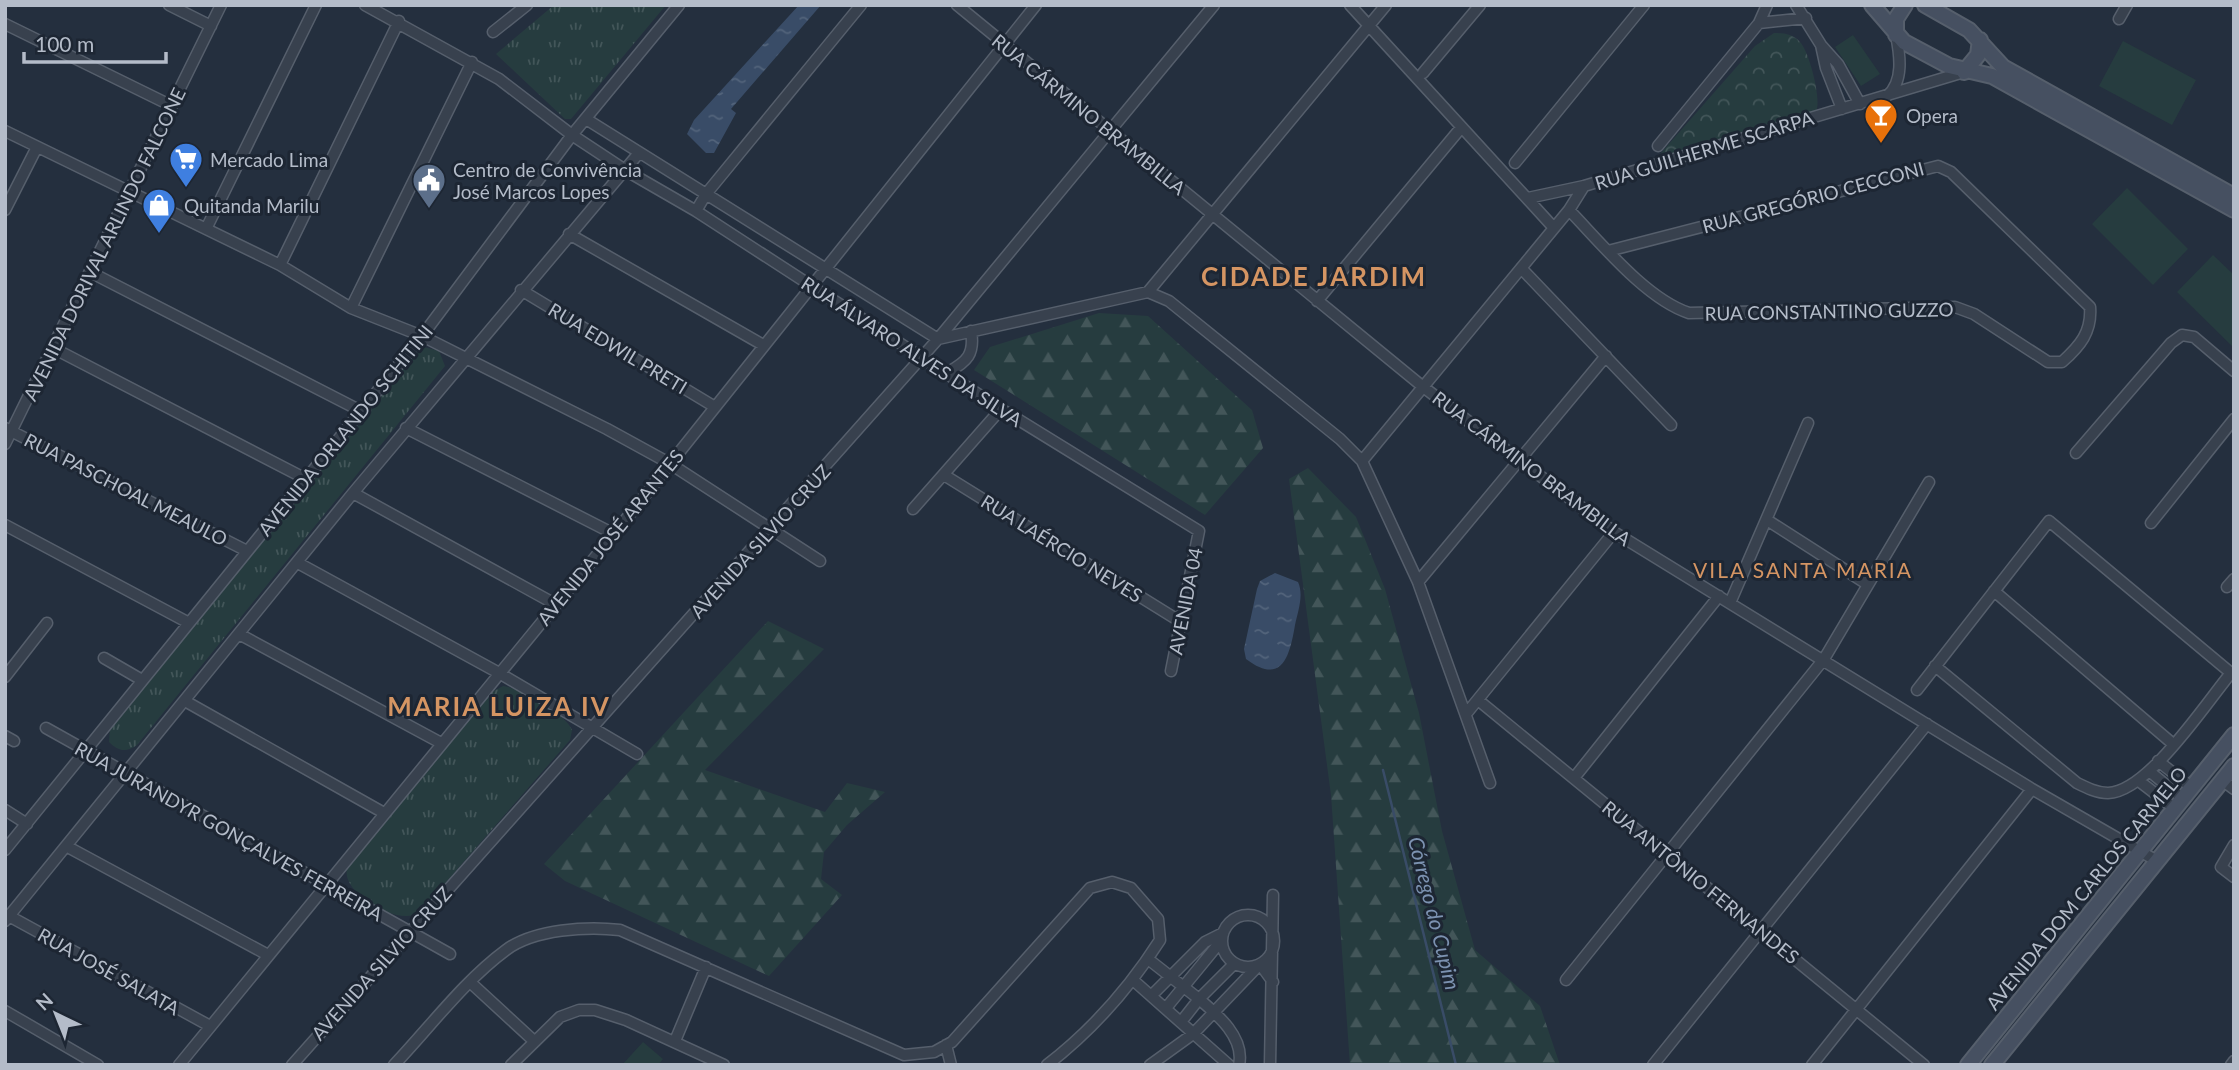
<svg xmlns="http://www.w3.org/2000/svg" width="2239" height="1070" font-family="Lato,sans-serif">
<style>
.grass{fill:url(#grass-tufts)}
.forest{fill:url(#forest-firs)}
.park{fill:url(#park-crowns)}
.garden{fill:#263c3f}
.water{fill:url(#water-ripples)}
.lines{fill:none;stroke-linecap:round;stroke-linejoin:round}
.stream{stroke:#394c67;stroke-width:2.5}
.street-casing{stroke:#565f6c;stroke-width:13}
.secondary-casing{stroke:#565f6c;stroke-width:18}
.street{stroke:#38414e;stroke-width:10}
.secondary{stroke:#465061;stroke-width:14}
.labels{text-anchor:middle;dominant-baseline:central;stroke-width:6;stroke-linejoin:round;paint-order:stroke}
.street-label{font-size:19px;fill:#b4bcc9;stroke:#1d2633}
.poi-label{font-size:19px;fill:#b4bcc9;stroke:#1d2633;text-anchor:start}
.neighbourhood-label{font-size:21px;letter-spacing:2px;fill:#d59563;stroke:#1d2633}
.water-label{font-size:21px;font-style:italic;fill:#7c92b1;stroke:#1d2633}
.district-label{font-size:26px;font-weight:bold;letter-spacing:2px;fill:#d59563;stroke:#1d2633}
</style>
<defs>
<pattern id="grass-tufts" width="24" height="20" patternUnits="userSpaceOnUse" patternTransform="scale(1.75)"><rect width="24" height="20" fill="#263c3f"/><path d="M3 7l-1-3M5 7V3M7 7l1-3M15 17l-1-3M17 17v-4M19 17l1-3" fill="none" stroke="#435659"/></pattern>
<pattern id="forest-firs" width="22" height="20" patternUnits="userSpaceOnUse" patternTransform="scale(1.75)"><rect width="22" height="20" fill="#263c3f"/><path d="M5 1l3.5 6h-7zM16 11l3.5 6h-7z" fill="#435659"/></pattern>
<pattern id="park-crowns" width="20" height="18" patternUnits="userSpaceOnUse" patternTransform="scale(1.75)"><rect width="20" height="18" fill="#263c3f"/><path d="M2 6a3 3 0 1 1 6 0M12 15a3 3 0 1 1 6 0" fill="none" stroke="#435659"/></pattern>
<pattern id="water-ripples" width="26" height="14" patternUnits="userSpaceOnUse" patternTransform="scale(1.75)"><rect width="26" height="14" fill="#394c67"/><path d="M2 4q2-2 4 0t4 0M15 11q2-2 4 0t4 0" fill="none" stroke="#53647b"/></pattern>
</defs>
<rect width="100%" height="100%" fill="#242f3e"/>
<!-- grass -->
<path class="grass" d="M 554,5 L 666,5 L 571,119 L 565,119 L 496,54 Z
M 424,347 L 439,351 L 445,366 L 137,745 C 126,753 118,751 109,742 L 110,726 L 415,354 Z
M 503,686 C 519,687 567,715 572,730 L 570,740 L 420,912 C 399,928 341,893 347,869 L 490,693 Z"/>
<!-- forest -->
<path class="forest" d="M 1099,313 L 1148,316 L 1252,410 L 1263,448 L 1205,515 L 974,370 L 990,347 Z
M 1308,468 L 1356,517 L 1385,589 L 1419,713 L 1442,831 L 1475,950 L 1540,1006 L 1560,1065 L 1350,1065 L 1331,795 L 1289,479 Z
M 768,621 L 824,649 L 705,770 L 825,812 L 847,783 L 885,792 L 847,825 L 824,852 L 821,879 L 842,895 L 769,976 L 565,881 L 544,864 Z"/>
<!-- park -->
<path class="park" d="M 1774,33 C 1784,33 1793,34 1800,42 C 1809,51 1822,100 1816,111 L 1654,161 L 1755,46 Z"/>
<!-- garden -->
<path class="garden" d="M 1853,35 L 1880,74 L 1861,86 L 1835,47 Z
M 2123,41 L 2196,80 L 2172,125 L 2099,86 Z
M 2127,188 L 2188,249 L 2153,285 L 2092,224 Z
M 2213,255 L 2234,275 L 2234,348 L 2177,292 Z
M 643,1042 L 663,1059 L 658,1065 L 622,1065 Z"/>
<!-- water -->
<path class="water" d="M 799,5 L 821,5 L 731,109 L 736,113 L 714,153 L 706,153 L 687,134 L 694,120 Z
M 1275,573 L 1298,582 C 1304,595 1298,611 1295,625 C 1290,654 1283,687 1246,659 L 1244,649 L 1257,589 L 1260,581 Z"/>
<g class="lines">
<!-- stream -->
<path class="stream" d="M 1383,770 L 1456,1065"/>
<defs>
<path id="street" d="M 169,5 L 211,26
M 365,5 L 499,79 L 572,135 L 625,170 L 696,211 L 1001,409 L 1199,531 L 1171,671
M 957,5 L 1422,386 L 1614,532 L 2032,789 L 2157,861
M 1350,5 L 1554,228
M 1796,5 L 1821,45 L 1838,64 L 1860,104
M 2119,19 L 2127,5
M 1759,23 L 1806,18
M 5,24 L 172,106
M 493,32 L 527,5
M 1821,45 L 1826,68 L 1842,109
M 1423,73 L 1480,5
M 1887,96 C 1904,82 1900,55 1896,35
M 586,119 L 938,339 L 1148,292 L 1169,301 L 1340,439 L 1362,461 L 1418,582 L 1490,783
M 5,131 L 280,265 L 351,308 L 422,336 L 607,429 L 669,463 L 820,561
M 1658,146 L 1759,23 L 1767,5
M 1515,163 L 1644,5
M 1528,198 L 1584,186 L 1964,72
M 5,210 L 37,147
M 1569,210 C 1601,243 1646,299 1689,313 L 1955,307 L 1974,314 L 2048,362 L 2062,362 C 2080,346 2092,332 2090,307 L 1951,172 L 1938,166 L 1608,251
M 696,211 L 706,194 L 861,5
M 206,229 L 316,5
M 569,234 L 763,345
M 280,265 L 399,21
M 1521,268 L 1671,425
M 90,272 L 361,411
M 521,290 L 715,407
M 1148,292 L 1386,5
M 1317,301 L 1460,129
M 351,308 L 472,62
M 53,348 L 306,479
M 948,372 C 967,362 975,354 971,331
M 5,428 L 247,551
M 406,428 L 614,534
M 5,444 L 221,5
M 2076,453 L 2171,343 L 2182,335 L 2194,337 L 2234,371
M 1362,461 L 1569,210 L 1584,186
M 944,475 L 1181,622
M 353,493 L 555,604
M 913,509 L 1001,409
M 1767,520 L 1867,584
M 2151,523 L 2234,419
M 5,525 L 189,623
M 298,563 L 499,673 L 637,754
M 1418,582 L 1606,356
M 2227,587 L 2234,579
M 1994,591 L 2173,744
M 1730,603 L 1808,423
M 239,634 L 441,743
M 104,658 L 142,680
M 5,677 L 47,623
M 1917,690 L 2049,521 L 2231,673 C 2206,703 2148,792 2108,793 C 2097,793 2087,788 2077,783 L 1935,666
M 1478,700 L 1924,1065
M 185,701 L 384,813
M 1466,714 L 1614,532
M 46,728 L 450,954
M 5,736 L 14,741
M 2158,761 L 2191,787
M 2149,771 L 2182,798
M 1574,778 L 1719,596
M 2222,780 L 2234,789
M 2139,781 L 2174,808
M 5,810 L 27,824
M 2234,845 L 2221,867 L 2234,877
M 66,846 L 268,955
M 5,850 L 422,336 L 572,135 L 679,5
M1222 941a26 26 0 1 1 52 0a26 26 0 1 1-52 0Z
M 9,916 L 210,1026
M 5,921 L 353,493 L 639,153
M 1148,959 L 1199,999 L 1181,1022
M 1234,964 L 1199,999 C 1218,1015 1245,1038 1239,1065
M 1133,980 L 1229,1065
M 1566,980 L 1824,659 L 1929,482
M 471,983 L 534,1041
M 1151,996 L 1205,942 L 1223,933
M 1166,1008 L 1221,941
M 5,1011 L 98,1065
M 675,1041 L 706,967
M 946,1045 L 951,1065
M 179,1065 L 614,534 L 1036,5
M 292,1065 L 938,339 L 1214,5
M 394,1065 C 430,1027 464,981 506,950 C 534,929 588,926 620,930 L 904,1055 L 934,1052 L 952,1042 L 1090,888 L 1112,882 L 1131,888 L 1158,919 L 1160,940 C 1130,987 1091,1031 1047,1065
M 511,1065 L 560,1017 L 579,1010 L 595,1010 L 626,1020 L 724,1065
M 1150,1065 L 1193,1034 L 1260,964 L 1273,982
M 1270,1065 L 1273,895
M 1653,1065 L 1927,724
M 1812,1065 L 2032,789
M 2231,1065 L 2234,1061"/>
<path id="secondary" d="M 1872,5 L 1904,42 L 1949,66 L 1992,76 L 2234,210
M 1925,5 L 1969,30 L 2003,67 L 2234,196
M 1896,35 L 1896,19 L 1905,5
M 1964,72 L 1978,55 L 1980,40
M 1968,1065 L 2234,735
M 1992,1065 L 2234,766"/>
</defs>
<!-- street casing -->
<use href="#street" class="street-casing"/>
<!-- secondary casing -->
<use href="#secondary" class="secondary-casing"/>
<!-- street -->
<use href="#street" class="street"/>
<!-- secondary -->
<use href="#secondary" class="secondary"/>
</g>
<!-- icons -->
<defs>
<symbol id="bar-pin" viewBox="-11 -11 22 30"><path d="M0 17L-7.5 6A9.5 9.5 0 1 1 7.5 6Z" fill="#e8710a" stroke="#1d2633"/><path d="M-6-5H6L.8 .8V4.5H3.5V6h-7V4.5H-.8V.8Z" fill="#fff"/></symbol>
<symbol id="supermarket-pin" viewBox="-11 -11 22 30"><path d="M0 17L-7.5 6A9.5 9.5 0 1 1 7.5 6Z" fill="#3f7fe0" stroke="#1d2633"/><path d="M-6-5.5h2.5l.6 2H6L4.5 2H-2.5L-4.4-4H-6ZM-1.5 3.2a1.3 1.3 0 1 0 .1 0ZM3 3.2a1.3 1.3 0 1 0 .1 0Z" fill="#fff"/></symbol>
<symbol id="civic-pin" viewBox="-11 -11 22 30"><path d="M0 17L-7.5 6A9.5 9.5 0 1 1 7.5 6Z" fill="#5c6f8a" stroke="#1d2633"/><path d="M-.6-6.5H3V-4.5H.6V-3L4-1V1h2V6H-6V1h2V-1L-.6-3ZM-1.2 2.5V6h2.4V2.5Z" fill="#fff"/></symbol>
<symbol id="shop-pin" viewBox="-11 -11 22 30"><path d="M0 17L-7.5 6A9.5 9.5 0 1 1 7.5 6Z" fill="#3f7fe0" stroke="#1d2633"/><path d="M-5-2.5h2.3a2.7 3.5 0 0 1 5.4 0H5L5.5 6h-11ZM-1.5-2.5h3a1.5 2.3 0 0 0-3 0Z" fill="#fff"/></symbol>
</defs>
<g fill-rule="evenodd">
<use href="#bar-pin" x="1862" y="96" width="38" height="52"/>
<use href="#supermarket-pin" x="167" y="140" width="38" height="52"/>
<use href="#civic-pin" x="410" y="161" width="38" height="52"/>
<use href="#shop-pin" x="140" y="186" width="38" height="52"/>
</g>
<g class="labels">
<!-- street labels -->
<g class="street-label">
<text transform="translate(1089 114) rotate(39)">RUA CÁRMINO BRAMBILLA</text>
<text transform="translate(1704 150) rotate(-17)">RUA GUILHERME SCARPA</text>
<text transform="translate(1813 197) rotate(-15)">RUA GREGÓRIO CECCONI</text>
<text transform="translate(104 244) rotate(-64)">AVENIDA DORIVAL ARLINDO FALCONE</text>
<text transform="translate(1829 311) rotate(-1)">RUA CONSTANTINO GUZZO</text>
<text transform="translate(618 348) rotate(31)">RUA EDWIL PRETI</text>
<text transform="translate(912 351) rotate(33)">RUA ÁLVARO ALVES DA SILVA</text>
<text transform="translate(345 430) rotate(-51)">AVENIDA ORLANDO SCHITINI</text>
<text transform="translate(1532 468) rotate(37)">RUA CÁRMINO BRAMBILLA</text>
<text transform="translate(126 489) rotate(27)">RUA PASCHOAL MEAULO</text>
<text transform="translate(610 537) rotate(-51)">AVENIDA JOSÉ ARANTES</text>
<text transform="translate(760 541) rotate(-48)">AVENIDA SILVIO CRUZ</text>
<text transform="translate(1062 548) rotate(32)">RUA LAÉRCIO NEVES</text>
<text transform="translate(1185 601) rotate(-79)">AVENIDA 04</text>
<text transform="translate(229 831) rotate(29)">RUA JURANDYR GONÇALVES FERREIRA</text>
<text transform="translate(1701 882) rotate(39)">RUA ANTÔNIO FERNANDES</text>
<text transform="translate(2086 888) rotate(-51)">AVENIDA DOM CARLOS CARMELO</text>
<text transform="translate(381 963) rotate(-48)">AVENIDA SILVIO CRUZ</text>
<text transform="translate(109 971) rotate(29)">RUA JOSÉ SALATA</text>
</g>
<!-- poi labels -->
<g class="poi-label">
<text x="1906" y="115">Opera</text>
<text x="210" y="159">Mercado Lima</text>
<text x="453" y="169">Centro de Convivência<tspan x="453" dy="22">José Marcos Lopes</tspan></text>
<text x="184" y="205">Quitanda Marilu</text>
</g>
<!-- neighbourhood labels -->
<g class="neighbourhood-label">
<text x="1803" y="569">VILA SANTA MARIA</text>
</g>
<!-- water labels -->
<g class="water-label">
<text transform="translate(1435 913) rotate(76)">Córrego do Cupim</text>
</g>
<!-- district labels -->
<g class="district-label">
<text x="1314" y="276">CIDADE JARDIM</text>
<text x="499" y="706">MARIA LUIZA IV</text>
</g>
</g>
<!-- border -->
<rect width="2239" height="1070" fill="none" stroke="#b4bcc9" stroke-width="14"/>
<!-- north arrow -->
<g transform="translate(56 1014) rotate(317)" stroke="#1d2633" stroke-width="5" paint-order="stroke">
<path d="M0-5L12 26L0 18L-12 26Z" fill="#b4bcc9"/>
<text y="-10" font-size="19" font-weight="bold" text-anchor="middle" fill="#b4bcc9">N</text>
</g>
<!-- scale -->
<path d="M24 52v10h142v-10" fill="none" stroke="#b4bcc9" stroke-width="3.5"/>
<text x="35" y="52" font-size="21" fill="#b4bcc9" stroke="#1d2633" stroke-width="5" paint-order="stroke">100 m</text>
</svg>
